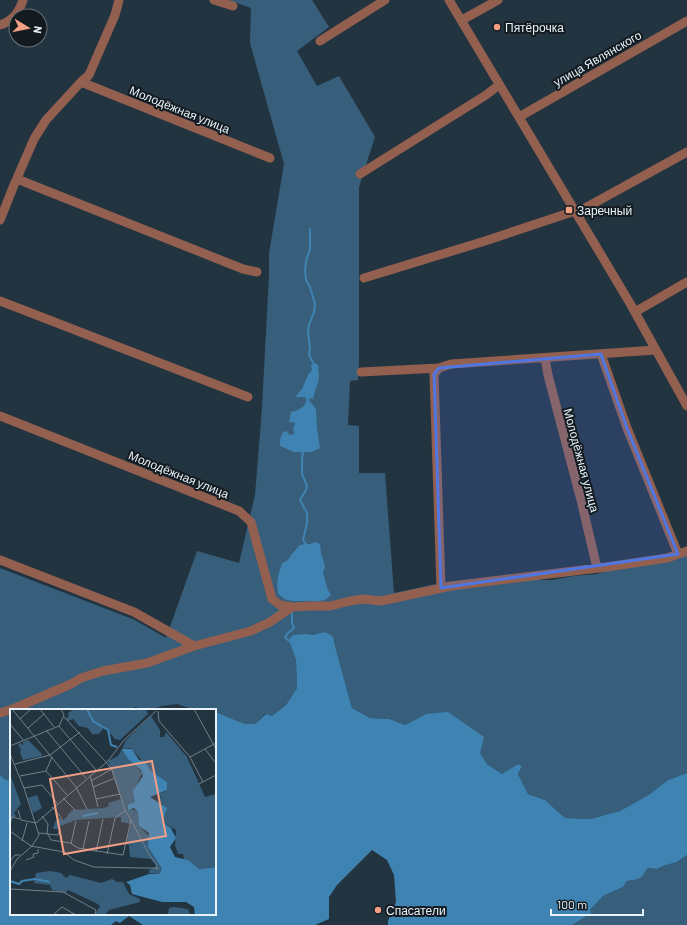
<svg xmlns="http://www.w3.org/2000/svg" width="687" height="925" font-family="Barlow,sans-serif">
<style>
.green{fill:#375f7b}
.water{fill:#3f83b2}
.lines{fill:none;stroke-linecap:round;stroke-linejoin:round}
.stream{stroke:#3f83b2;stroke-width:2}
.minor{stroke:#935f4f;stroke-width:9}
.marked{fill:#5077e1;fill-opacity:0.2;stroke:#5077e1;stroke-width:3;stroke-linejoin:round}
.poi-dot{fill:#f39f84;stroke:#131b21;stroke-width:1.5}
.labels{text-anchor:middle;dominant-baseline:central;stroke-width:4;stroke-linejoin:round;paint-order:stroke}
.poi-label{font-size:12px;fill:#e8f3fb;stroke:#131b21;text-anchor:start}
.street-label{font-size:12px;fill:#e8f3fb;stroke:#131b21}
.inset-river{fill:none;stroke:#3f83b2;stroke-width:2}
.inset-road{fill:none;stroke:#72808b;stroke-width:1}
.view{fill:#f39f84;fill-opacity:0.15;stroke:#f39f84;stroke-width:2}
.inset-edge{fill:none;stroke:#e8f3fb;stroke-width:2}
</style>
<rect width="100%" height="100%" fill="#233441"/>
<!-- green -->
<path class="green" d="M 229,0 L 312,0 L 329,27 L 297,51 L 317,86 L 339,76 L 375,137 L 359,187 L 359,363 L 358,380 L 350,381 L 348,425 L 359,426 L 359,473 L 385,473 L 394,593 L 436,584 L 531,580 L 552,580 L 574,576 L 597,574 L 608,570 L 687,553 L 687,773 L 668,780 L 650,794 L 620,811 L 590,819 L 565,818 L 545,800 L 528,794 L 518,774 L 522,766 L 518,764 L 502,774 L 487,764 L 480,754 L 426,714 L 405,725 L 390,719 L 370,718 L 352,708 L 335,646 L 335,640 L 323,632 L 313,635 L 307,634 L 289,641 L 296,660 L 297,688 L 286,705 L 272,716 L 265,714 L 255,724 L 245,724 L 218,713 L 215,712 L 215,710 L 195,710 L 177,704 L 162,706 L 149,710 L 135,707 L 128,710 L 11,710 L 11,779 L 6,780 L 0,775 L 0,568 L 135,620 L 166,638 L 197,551 L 239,563 L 255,495 L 262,408 L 269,275 L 269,253 L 284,164 L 250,43 L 251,8 Z
M 687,855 L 687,925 L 572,925 L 590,910 L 603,896 L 623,887 L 627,881 C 633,880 641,880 644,874 C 645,872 646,870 648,868 L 657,869 L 663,866 L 677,862 Z"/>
<!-- water -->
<path class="water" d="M 314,364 L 317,364 L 319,367 C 317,371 319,372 319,376 C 319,384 314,391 313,399 L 310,398 L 309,400 L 316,409 L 317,429 L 320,448 L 312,452 L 294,452 L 280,446 C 279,441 281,437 283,432 L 286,431 L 290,435 L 294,434 L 293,429 L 295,423 L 291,422 L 289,422 L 291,412 C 298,411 308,406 306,398 C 301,396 299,398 295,397 L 302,389 L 308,375 L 312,370 L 311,365 Z
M 316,542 L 320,544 L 321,553 L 325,566 L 323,573 L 328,590 L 331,595 L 325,600 L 319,601 L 293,601 L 286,600 L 278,594 C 276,582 278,575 282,563 L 288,560 L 291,555 L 300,545 L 306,544 L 310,544 Z
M 323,632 C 332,634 335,638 335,646 L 352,708 L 370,718 L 390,719 L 405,725 L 426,714 L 448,712 L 484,737 L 480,753 L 487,764 L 502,774 L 518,764 L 522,766 L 518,774 L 528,794 L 545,800 L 565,818 L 590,819 L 620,811 L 650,794 L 668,780 L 687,773 L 687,855 L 677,862 L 663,866 L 657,869 L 648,868 C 646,870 645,872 644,874 C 641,880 633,880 627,881 L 623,887 L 603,896 L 590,910 L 591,913 L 572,925 L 388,925 L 388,921 L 396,902 L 394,875 L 387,860 L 372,850 L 337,885 L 329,897 L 329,919 L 315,925 L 143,925 L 129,916 L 120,923 L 116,921 L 111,925 L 0,925 L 0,775 L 6,780 L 11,779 L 11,914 L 215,914 L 215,712 L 218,713 L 245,724 L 255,724 L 266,714 L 272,716 L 286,705 L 297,688 L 296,660 L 289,641 L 290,638 L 293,635 L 307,634 L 313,635 Z"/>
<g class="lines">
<!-- stream -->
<path class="stream" d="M 310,229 L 310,249 L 306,261 L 305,270 L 306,280 L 310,287 L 315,304 L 314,312 L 309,325 L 308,332 L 310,348 L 309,355 L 314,364
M 303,452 L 302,459 L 302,474 L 307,486 L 306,490 L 300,500 L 307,513 L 307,523 L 303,540 L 306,544
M 289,641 L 285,637 L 288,633 L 294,628 L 292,623 L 292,611"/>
<!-- minor -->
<path class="minor" d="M 214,0 L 233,6
M 449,0 L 631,305 L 687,406
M 462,20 L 498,0
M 0,25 C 13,21 19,12 23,0
M 320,41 L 385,0
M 81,82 L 270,158
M 519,117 L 687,21
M 360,174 L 486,95 L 499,85
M 17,179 L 243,269 L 257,272
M 576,213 L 687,152
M 0,220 L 14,185 L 34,139 L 46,120 L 81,82 L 89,75 L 115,15 L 119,0
M 364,278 L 485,241 L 575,211
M 0,301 L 248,397
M 635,312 L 687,282
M 601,354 L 627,428 L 678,554
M 545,358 L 548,375 L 581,500 L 597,568
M 439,368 L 434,374 L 441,588
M 361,372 L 439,368 L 451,364 L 656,350
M 0,416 L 239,511 L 251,522 L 272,599 L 280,605 L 292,607
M 0,560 L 134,612 L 194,646 L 251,631 L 270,622 L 292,607 L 309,606 L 330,606 L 350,601 L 363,599 L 381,601 L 451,586 L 607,567 L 667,558 L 687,551
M 0,713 L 13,709 L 71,684 L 81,678 L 103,671 L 147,663 L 194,646"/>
</g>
<!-- marked area -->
<path class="marked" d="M 601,354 L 627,428 L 678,554 L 441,588 L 434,374 L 439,368 Z"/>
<!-- markers -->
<g class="poi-dot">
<circle cx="497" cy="27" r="4"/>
<rect x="565" y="206" width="8" height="8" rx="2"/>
<circle cx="378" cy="910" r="4"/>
</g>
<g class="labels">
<!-- poi labels -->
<g class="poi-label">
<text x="505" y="27">Пятёрочка</text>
<text x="577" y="210">Заречный</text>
<text x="386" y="910">Спасатели</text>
</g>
<!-- street labels -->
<g class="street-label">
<text transform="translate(597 58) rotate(-30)">улица Являнского</text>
<text transform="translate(180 109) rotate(22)">Молодёжная улица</text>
<text transform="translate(582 460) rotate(75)">Молодёжная улица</text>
<text transform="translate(179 474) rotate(22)">Молодёжная улица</text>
</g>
</g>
<!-- overview -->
<g transform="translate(10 709)">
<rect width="206" height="206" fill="#233441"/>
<path d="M 64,0 L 136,0 L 138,5 L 110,31 L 105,30 L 93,16 L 93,20 L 89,25 L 82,25 L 78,19 L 69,17 L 63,10 L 58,12 L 56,10 L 59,7 L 58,4 ZM 141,7 L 150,21 L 150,28 L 154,28 L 156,23 L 177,48 L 195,88 L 206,85 L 206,158 L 188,160 L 174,150 L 173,145 L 168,145 L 165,136 L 166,121 L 152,113 L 155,99 L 148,91 L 151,88 L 148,85 L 156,82 L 157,73 L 141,62 L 121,39 L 112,40 L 116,31 ZM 18,31 L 31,44 L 32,47 L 13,51 L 10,43 L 11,40 L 8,36 L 11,34 L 13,37 L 13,33 ZM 112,40 L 132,64 L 128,73 L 125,93 L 118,99 L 129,103 L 130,118 L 139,127 L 139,140 L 152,160 L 149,165 L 139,164 L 139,161 L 147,158 L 141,150 L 120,148 L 119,136 L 116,135 L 121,115 L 111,113 L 111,108 L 66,111 L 50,117 L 49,120 L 43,120 L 45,113 L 50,109 L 54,111 L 62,101 L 94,99 L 99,97 L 98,94 L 111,90 L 98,52 L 108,47 ZM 0,65 L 11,95 L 4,104 L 6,107 L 0,111 ZM 27,86 L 32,99 L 23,104 L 18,89 ZM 40,162 L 51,164 L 56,169 L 60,166 L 91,174 L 102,170 L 107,173 L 113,173 L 119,185 L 130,190 L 130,193 L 99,201 L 95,206 L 85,206 L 90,197 L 86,194 L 58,181 L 56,184 L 42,181 L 40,176 L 24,174 L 26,164 ZM 164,198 L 178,200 L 180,206 L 158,206 L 159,199 Z" fill="#375f7b"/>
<path d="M 112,40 L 122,40 L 129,51 L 134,52 L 141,62 L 157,73 L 157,81 L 140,88 L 157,99 L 152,113 L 161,119 L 166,129 L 160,138 L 165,148 L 178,151 L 189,160 L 206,158 L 206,206 L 185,206 L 184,198 L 176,193 L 152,193 L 122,185 L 120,176 L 116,173 L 139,165 L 149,165 L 152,160 L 138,138 L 139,124 L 129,117 L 128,103 L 124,99 L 118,101 L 118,96 L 125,93 L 123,82 L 133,67 L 131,61 L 118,50 Z" fill="#3f83b2"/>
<path class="inset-river" d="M 77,0 L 83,12 L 98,21 L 101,36 L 107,38M 73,107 L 88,104M 0,172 L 9,175 L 12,172 L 25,170 L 40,173"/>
<path class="inset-road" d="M 2,0 L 66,78M 30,0 L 44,18M 184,0 L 206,40M 148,2 L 149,12 L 180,48 L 193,73M 54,8 L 96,53M 10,10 L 21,0M 0,15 L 14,32M 49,17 L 86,61M 18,19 L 34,5M 36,21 L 76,69M 0,37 L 49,17 L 54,6 L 51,0M 195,40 L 205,53M 0,45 L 14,79 L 29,126 L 22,137 L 7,150 L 0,162M 180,48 L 206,34M 5,55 L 40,46 L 70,23M 36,62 L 42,48M 80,66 L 88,98M 10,67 L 36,62 L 57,86M 81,72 L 102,60M 189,75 L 206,66M 66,78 L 77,100M 83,78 L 105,69M 14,79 L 32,76 L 47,94M 53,89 L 66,102M 86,90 L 110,85M 42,98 L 52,109M 8,101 L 11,111 L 26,114M 32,107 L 38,115 L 37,125M 26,114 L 98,52 L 114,31 L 146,2M 0,115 L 2,108 L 10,110M 0,122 L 21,137M 29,124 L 38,125 L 41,131 L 60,134 L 68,139 L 113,146 L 121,111 L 115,101 L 102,61 L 96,53M 38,125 L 48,126 L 50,119M 12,132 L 17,114M 61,135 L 66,112M 21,137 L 54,143 L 64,151 L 84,158 L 133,159 L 148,159 L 148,160 L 146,159 L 147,156 L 140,147 L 121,111M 73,140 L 79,112M 86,143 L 93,110M 97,145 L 105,109 L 115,102M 16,151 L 24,148 L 23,145 L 28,144 L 28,140M 0,152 L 5,146 L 10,146M 0,180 L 53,183 L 86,201 L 85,206M 43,206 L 52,198 L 66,206"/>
<path class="view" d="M 142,52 L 156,127 L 54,145 L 40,70 Z"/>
<rect width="206" height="206" class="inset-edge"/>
</g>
<!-- north arrow -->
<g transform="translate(28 28) rotate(100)"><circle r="19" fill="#131b21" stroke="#687178"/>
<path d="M0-3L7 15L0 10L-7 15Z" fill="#f39f84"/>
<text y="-6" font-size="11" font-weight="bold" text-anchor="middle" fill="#e8f3fb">N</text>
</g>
<!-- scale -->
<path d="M551 909v6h92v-6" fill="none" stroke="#e8f3fb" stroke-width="2"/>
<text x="557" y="909" font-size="12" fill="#e8f3fb" stroke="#131b21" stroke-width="3" paint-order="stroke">100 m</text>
</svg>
